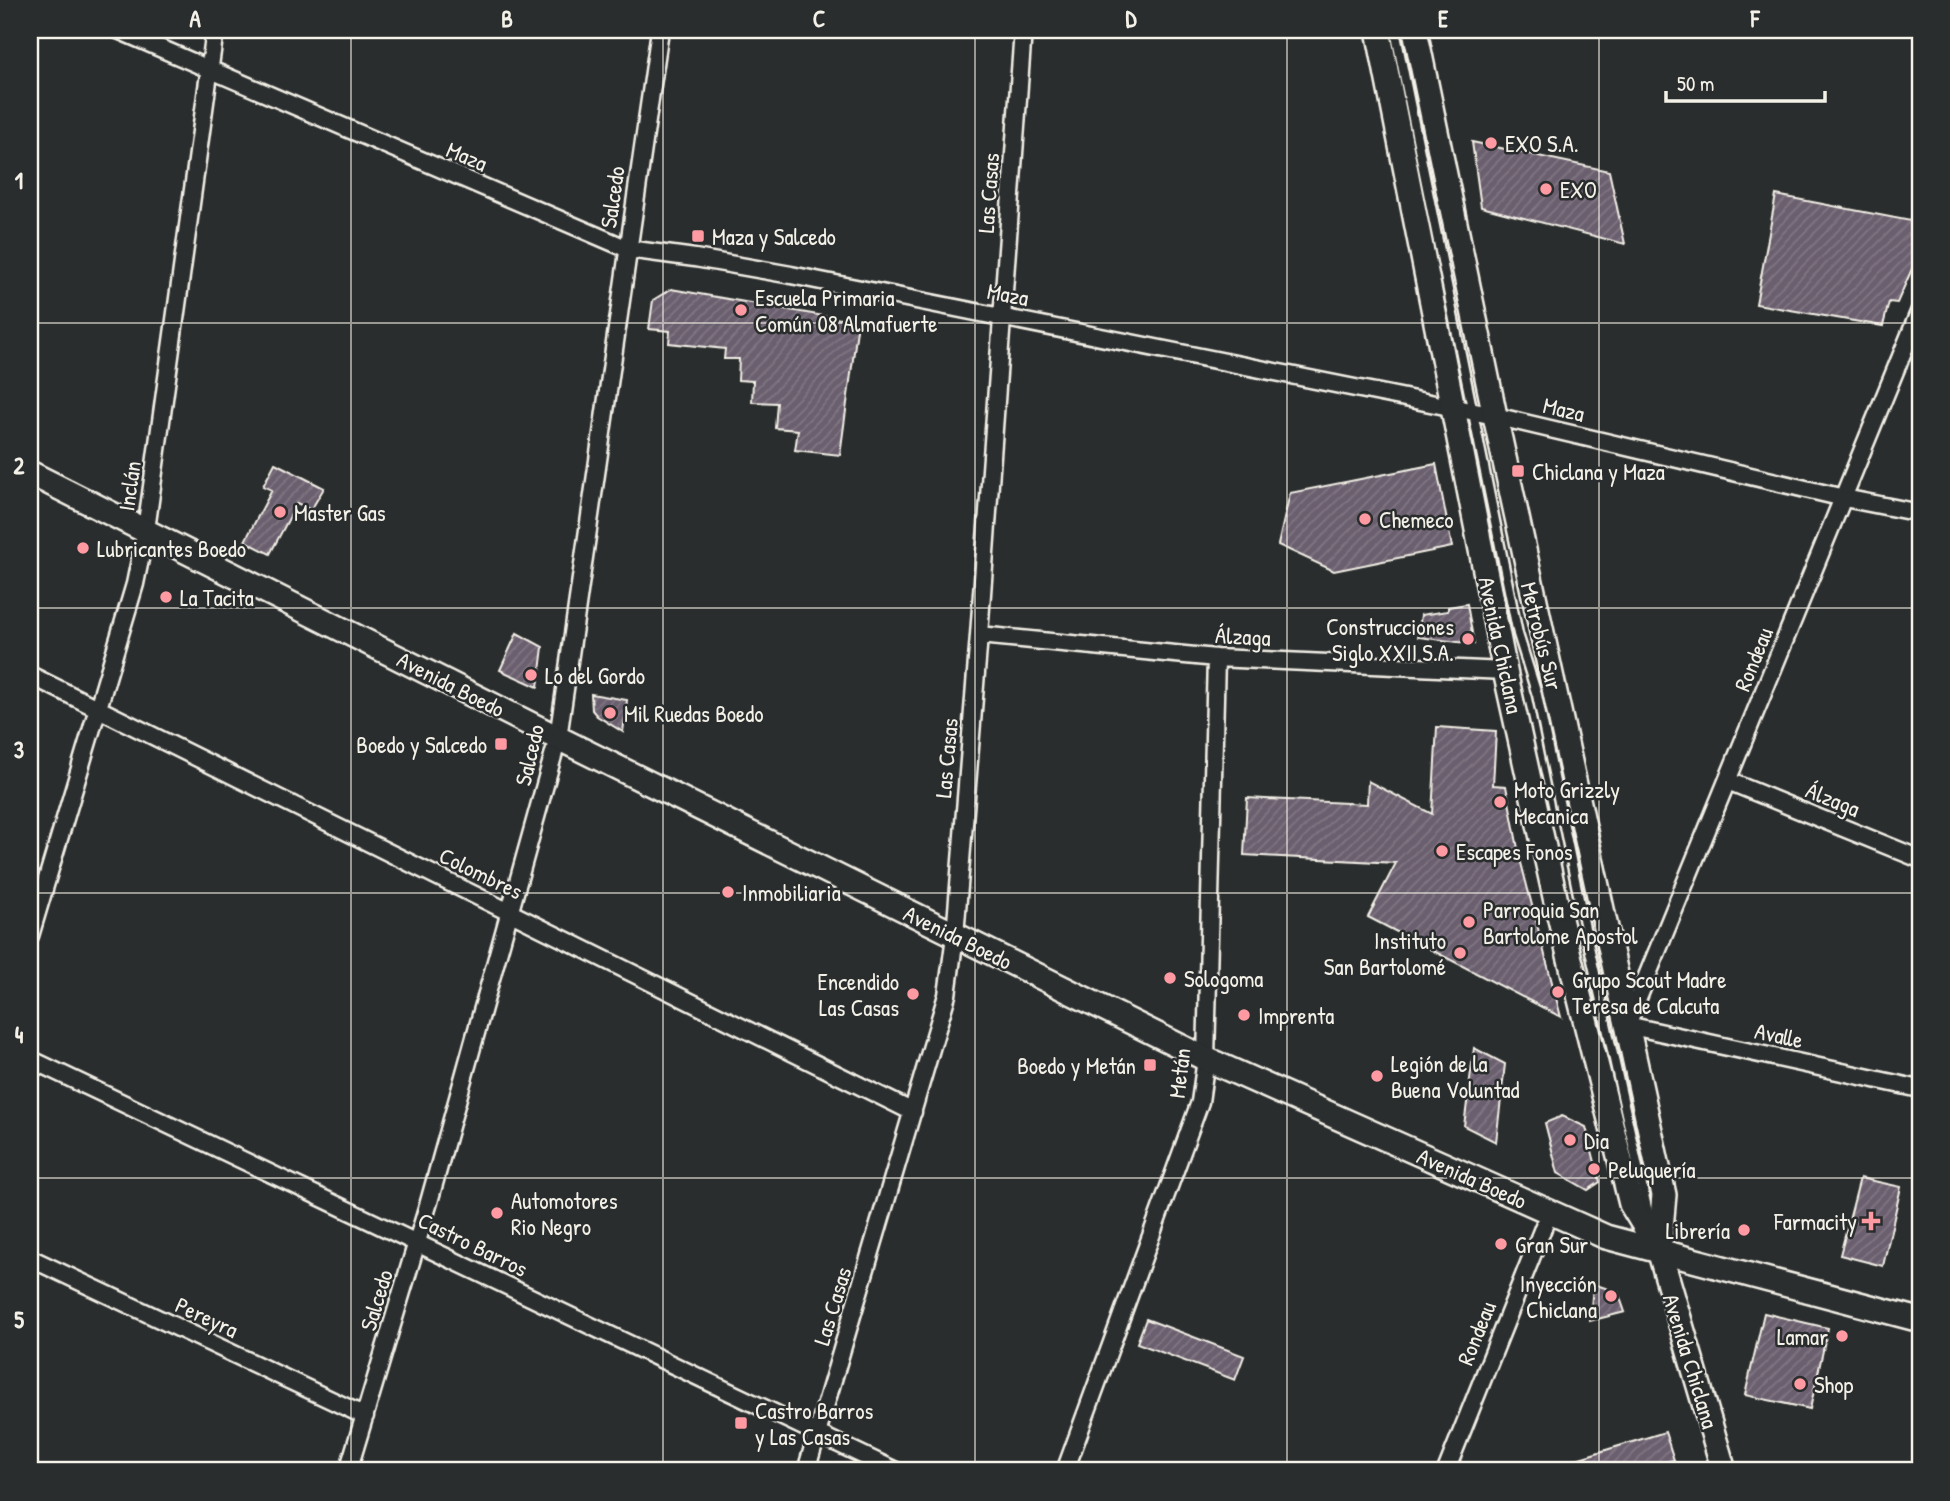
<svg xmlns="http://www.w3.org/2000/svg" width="1950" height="1501" font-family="'Patrick Hand',sans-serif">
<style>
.building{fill:url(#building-hatch);stroke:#f4f1e8;stroke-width:2}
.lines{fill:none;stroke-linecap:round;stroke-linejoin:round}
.lane-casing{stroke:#f4f1e8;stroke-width:13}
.street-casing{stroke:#f4f1e8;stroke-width:21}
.secondary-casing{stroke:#f4f1e8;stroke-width:28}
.lane{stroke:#2a2d2e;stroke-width:8}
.street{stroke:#2a2d2e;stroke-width:16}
.secondary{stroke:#2a2d2e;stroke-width:23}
.grid{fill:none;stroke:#f4f1e8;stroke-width:2;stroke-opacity:0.55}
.poi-dot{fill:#ff9aa2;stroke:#2a2d2e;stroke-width:2.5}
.labels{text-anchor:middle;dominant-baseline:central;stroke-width:5;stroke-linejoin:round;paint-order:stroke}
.poi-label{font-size:23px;fill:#f4f1e8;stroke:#2a2d2e;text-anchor:start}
.street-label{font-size:23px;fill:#f4f1e8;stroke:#2a2d2e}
.neatline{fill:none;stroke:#f4f1e8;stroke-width:2.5}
.grid-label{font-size:23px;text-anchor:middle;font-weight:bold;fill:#f4f1e8}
</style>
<defs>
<pattern id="building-hatch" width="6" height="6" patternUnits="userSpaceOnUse" patternTransform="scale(1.75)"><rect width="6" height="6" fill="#6b5f6e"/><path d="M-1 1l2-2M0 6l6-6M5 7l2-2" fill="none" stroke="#817683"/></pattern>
</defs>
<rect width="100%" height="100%" fill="#2a2d2e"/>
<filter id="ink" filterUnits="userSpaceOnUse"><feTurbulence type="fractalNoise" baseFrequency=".0143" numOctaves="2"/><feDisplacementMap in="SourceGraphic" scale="14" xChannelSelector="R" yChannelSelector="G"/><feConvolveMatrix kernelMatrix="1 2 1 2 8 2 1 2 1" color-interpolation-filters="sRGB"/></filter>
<g filter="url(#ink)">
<!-- building -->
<path class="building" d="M 1472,142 L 1609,171 L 1625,244 L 1481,207 Z
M 1776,195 L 1911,221 L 1911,251 L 1919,253 L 1897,303 L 1889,302 L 1883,326 L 1756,304 Z
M 671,289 L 858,322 L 840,455 L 795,450 L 798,430 L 775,428 L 777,403 L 752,402 L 753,381 L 738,380 L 739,359 L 724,359 L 725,349 L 669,343 L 670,331 L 649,329 L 653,300 Z
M 275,463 L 324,488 L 311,510 L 297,503 L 270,554 L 245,541 L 272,490 L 263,486 Z
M 1436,464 L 1452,547 L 1334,571 L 1278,545 L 1290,493 Z
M 1467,604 L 1474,644 L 1418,637 L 1421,615 L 1448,611 L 1448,607 Z
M 517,633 L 543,647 L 538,687 L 500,670 Z
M 591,694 L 627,700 L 623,732 L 597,716 L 592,710 Z
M 1437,727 L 1496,731 L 1493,785 L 1506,786 L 1520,859 L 1561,1017 L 1368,917 L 1396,863 L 1244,855 L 1247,798 L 1367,804 L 1368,781 L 1432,814 Z
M 1474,1048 L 1505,1064 L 1496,1142 L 1464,1126 Z
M 1562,1116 L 1586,1127 L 1600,1182 L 1588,1190 L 1558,1173 L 1545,1123 Z
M 1860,1178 L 1901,1187 L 1883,1266 L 1840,1255 Z
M 1593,1284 L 1618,1292 L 1625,1312 L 1590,1321 Z
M 1764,1313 L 1828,1328 L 1810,1409 L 1745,1395 Z
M 1146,1319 L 1244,1356 L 1235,1380 L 1137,1343 Z
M 1665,1432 L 1674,1460 L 1635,1471 L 1551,1471 L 1550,1467 Z"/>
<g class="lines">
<defs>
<path id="lane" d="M 1395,30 L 1518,634 L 1537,695 L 1586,933 L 1649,1217"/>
<path id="street" d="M 118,30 L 628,249 L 695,258 L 791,275 L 1495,416 L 1844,498 L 1920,513
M 1920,310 L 1627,1025 L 1920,1089
M 979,635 L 1216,658 L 1505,671
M 30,675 L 913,1112
M 1728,781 L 1920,859
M 30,936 L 135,584 L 146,530 L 215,30
M 30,1059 L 896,1471
M 30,1258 L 365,1416
M 348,1471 L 429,1202 L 558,738 L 660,30
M 806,1471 L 947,995 L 955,936 L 979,635 L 1023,30
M 1065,1471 L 1200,1102 L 1206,1059 L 1216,658
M 1446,1471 L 1549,1213"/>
<path id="secondary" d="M 1378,30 L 1505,671 L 1559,915 L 1631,1204 L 1659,1250 L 1724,1471
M 1415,30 L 1495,416 L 1664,1195 L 1659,1250
M 30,473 L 558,738 L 1206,1059 L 1606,1237 L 1920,1320"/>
</defs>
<!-- lane casing -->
<use href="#lane" class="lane-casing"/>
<!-- street casing -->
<use href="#street" class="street-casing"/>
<!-- secondary casing -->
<use href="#secondary" class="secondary-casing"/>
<!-- lane -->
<use href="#lane" class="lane"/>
<!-- street -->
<use href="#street" class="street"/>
<!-- secondary -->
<use href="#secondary" class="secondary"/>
</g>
</g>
<!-- grid -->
<path class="grid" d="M 351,30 L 351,1471M 663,30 L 663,1471M 975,30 L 975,1471M 1287,30 L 1287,1471M 1599,30 L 1599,1471M 30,323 L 1920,323M 30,608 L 1920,608M 30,893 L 1920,893M 30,1178 L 1920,1178"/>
<!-- markers -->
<g class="poi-dot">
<circle cx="1491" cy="143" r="7"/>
<circle cx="1546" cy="189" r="7"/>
<rect x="691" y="229" width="14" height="14" rx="3.5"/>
<circle cx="741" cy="310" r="7"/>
<rect x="1511" y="464" width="14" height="14" rx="3.5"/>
<circle cx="280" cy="512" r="7"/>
<circle cx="1365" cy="519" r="7"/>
<circle cx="83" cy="548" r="7"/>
<circle cx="166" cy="597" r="7"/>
<circle cx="1468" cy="639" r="7"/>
<circle cx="531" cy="675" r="7"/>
<circle cx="610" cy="713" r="7"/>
<rect x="494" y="737" width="14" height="14" rx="3.5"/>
<circle cx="1500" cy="802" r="7"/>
<circle cx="1442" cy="851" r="7"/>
<circle cx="728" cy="892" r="7"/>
<circle cx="1469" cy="922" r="7"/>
<circle cx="1460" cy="953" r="7"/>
<circle cx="1170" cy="978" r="7"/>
<circle cx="1558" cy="992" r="7"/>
<circle cx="913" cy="994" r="7"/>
<circle cx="1244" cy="1015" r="7"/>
<rect x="1143" y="1058" width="14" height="14" rx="3.5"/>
<circle cx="1377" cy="1076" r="7"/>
<circle cx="1570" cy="1140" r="7"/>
<circle cx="1594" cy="1169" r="7"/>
<circle cx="497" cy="1213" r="7"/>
<path d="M1867.5 1210.5h7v7h7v7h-7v7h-7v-7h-7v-7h7z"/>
<circle cx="1744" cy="1230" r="7"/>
<circle cx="1501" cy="1244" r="7"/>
<circle cx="1611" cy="1296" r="7"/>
<circle cx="1842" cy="1336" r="7"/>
<circle cx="1800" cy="1384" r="7"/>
<rect x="734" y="1416" width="14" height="14" rx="3.5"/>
</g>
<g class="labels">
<!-- poi labels -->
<g class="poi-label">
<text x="1505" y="143">EXO S.A.</text>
<text x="1560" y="189">EXO</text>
<text x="712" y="236">Maza y Salcedo</text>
<text x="755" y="297">Escuela Primaria<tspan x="755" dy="26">Común 08 Almafuerte</tspan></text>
<text x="1532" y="471">Chiclana y Maza</text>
<text x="294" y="512">Master Gas</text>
<text x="1379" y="519">Chemeco</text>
<text x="97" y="548">Lubricantes Boedo</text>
<text x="180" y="597">La Tacita</text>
<text x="1454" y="626" text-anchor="end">Construcciones<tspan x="1454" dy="26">Siglo XXII S.A.</tspan></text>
<text x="545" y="675">Lo del Gordo</text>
<text x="624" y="713">Mil Ruedas Boedo</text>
<text x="487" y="744" text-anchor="end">Boedo y Salcedo</text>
<text x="1514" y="789">Moto Grizzly<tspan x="1514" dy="26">Mecanica</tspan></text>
<text x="1456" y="851">Escapes Fonos</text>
<text x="742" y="892">Inmobiliaria</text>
<text x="1483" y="909">Parroquia San<tspan x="1483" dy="26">Bartolome Apostol</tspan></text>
<text x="1446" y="940" text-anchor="end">Instituto<tspan x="1446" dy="26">San Bartolomé</tspan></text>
<text x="1184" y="978">Sologoma</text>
<text x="1572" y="979">Grupo Scout Madre<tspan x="1572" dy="26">Teresa de Calcuta</tspan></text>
<text x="899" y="981" text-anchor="end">Encendido<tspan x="899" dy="26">Las Casas</tspan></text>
<text x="1258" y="1015">Imprenta</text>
<text x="1391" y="1063">Legión de la<tspan x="1391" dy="26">Buena Voluntad</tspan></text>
<text x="1136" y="1065" text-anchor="end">Boedo y Metán</text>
<text x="1584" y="1140">Dia</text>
<text x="1608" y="1169">Peluquería</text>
<text x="511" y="1200">Automotores<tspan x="511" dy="26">Rio Negro</tspan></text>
<text x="1857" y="1221" text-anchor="end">Farmacity</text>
<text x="1730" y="1230" text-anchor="end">Librería</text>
<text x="1515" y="1244">Gran Sur</text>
<text x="1597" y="1283" text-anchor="end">Inyección<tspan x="1597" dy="26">Chiclana</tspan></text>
<text x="1828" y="1336" text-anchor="end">Lamar</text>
<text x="1814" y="1384">Shop</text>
<text x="755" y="1410">Castro Barros<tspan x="755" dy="26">y Las Casas</tspan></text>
</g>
<!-- street labels -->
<g class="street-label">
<text transform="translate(467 156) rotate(23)">Maza</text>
<text transform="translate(988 193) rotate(-86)">Las Casas</text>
<text transform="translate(612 197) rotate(-82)">Salcedo</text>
<text transform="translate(1008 294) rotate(11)">Maza</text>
<text transform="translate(1564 409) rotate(13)">Maza</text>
<text transform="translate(129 486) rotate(-82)">Inclán</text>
<text transform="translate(1243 636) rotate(3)">Álzaga</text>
<text transform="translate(1542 636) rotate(76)">Metrobús Sur</text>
<text transform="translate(1501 645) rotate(78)">Avenida Chiclana</text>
<text transform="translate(1753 659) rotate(-68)">Rondeau</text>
<text transform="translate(451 684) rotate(27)">Avenida Boedo</text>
<text transform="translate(529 755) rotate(-77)">Salcedo</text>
<text transform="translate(946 758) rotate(-85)">Las Casas</text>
<text transform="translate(1833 799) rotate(22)">Álzaga</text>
<text transform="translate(481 873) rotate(26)">Colombres</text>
<text transform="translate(958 937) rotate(26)">Avenida Boedo</text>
<text transform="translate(1779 1035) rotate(12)">Avalle</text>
<text transform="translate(1179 1073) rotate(-83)">Metán</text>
<text transform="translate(1472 1178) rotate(24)">Avenida Boedo</text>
<text transform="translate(473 1244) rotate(26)">Castro Barros</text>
<text transform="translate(376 1300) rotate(-73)">Salcedo</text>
<text transform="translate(832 1306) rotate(-73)">Las Casas</text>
<text transform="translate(207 1317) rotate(25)">Pereyra</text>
<text transform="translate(1476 1333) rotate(-68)">Rondeau</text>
<text transform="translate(1691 1361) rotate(73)">Avenida Chiclana</text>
</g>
</g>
<!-- margin -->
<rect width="1950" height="1501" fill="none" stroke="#2a2d2e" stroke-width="77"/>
<!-- scale -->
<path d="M1666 91v10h159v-10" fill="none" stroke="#f4f1e8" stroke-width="3.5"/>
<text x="1677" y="91" font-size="21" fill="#f4f1e8" stroke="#2a2d2e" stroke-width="5" paint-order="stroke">50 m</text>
<rect x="38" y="38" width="1874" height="1424" class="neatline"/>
<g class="grid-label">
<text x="195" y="27">A</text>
<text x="507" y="27">B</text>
<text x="819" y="27">C</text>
<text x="1131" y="27">D</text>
<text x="1443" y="27">E</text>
<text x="1755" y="27">F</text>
<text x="19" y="189">1</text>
<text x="19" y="474">2</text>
<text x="19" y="758">3</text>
<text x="19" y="1043">4</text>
<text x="19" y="1328">5</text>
</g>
</svg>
